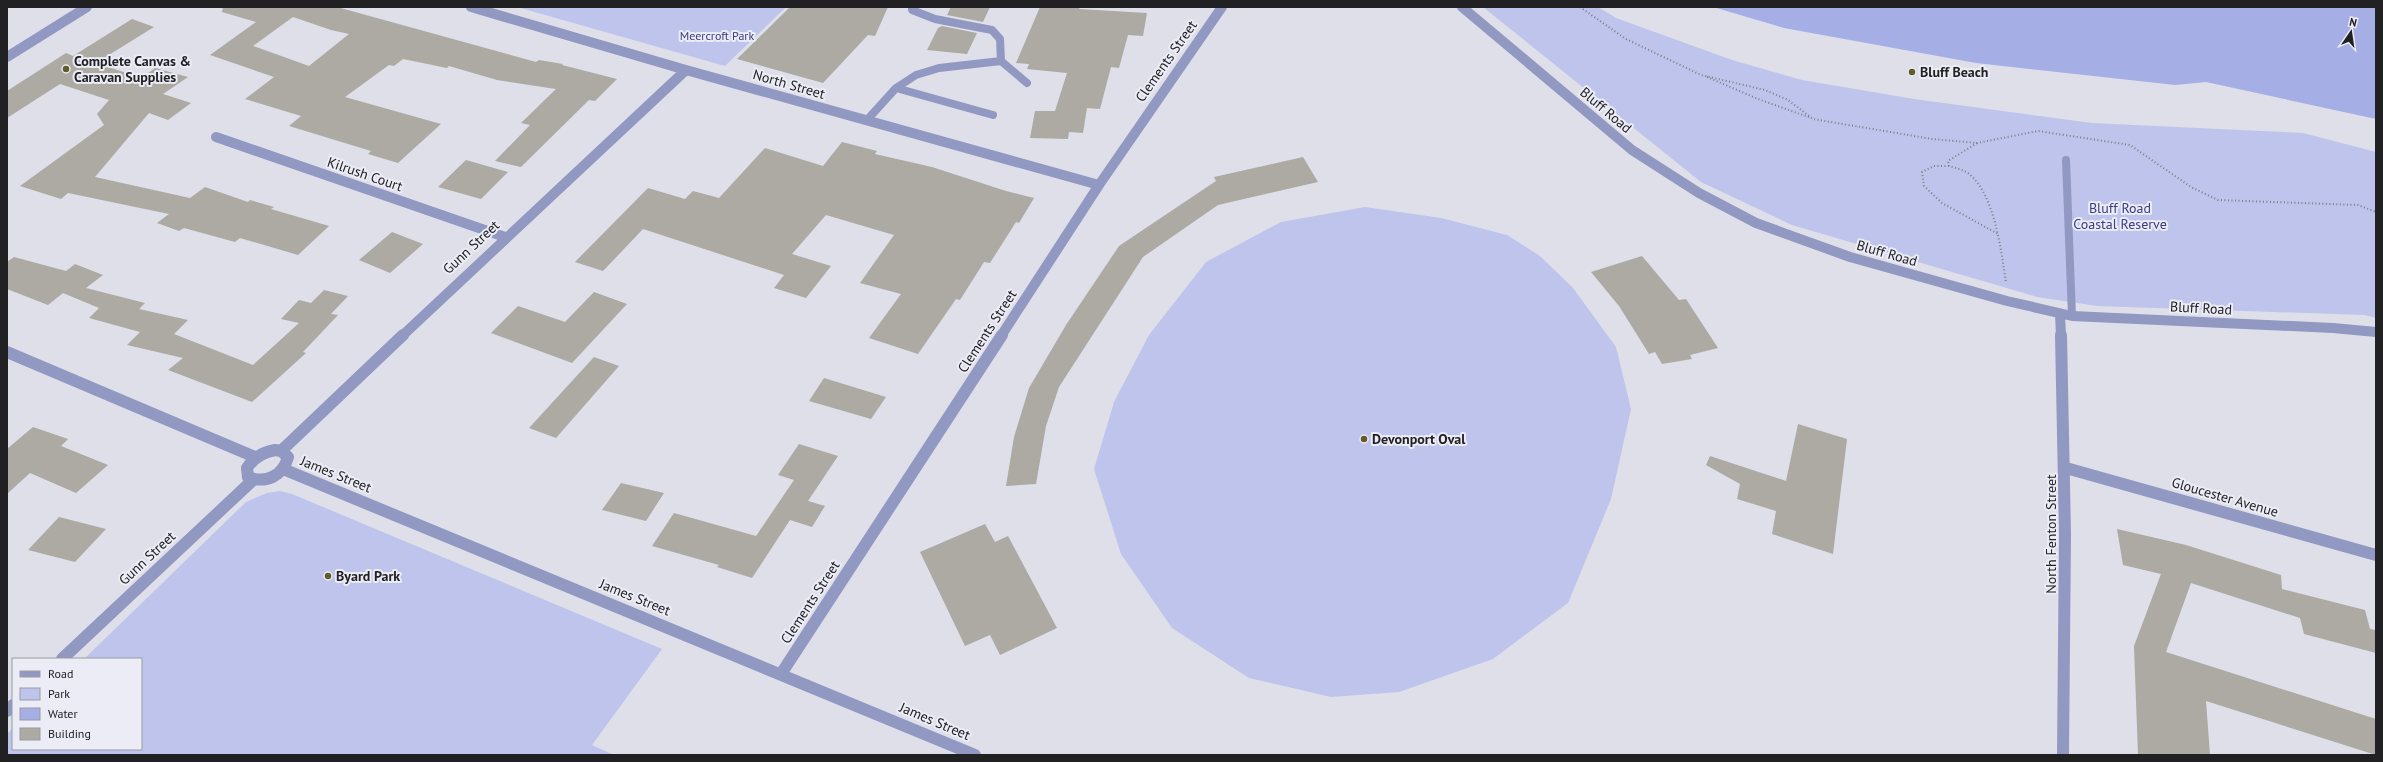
<svg xmlns="http://www.w3.org/2000/svg" width="2383" height="762" font-family="'PT Sans',sans-serif">
<style>
.green{fill:#bec4ec}
.water{fill:#a6aee6}
.building{fill:#acaaa2;fill-rule:evenodd}
.lines{fill:none;stroke-linecap:round;stroke-linejoin:round}
.path{stroke:#7c7c82;stroke-width:2;stroke-dasharray:1 2.5;stroke-linecap:butt}
.service{stroke:#9198c2;stroke-width:8}
.minor-far1{stroke:#9198c2;stroke-width:10}
.minor{stroke:#9198c2;stroke-width:12}
.tertiary{stroke:#9198c2;stroke-width:10}
.poi-dot{fill:#645c28;stroke:#ebecf5;stroke-width:1.5}
.labels{text-anchor:middle;dominant-baseline:central;stroke-width:4;stroke-linejoin:round;paint-order:stroke}
.far-park-label{font-size:12px;fill:#3a3d80;stroke:#ebecf5}
.poi-label{font-size:14px;font-weight:bold;fill:#212124;stroke:#ebecf5;text-anchor:start}
.street-label{font-size:14px;fill:#212124;stroke:#ebecf5}
.park-label{font-size:14px;fill:#3a3d80;stroke:#ebecf5}
</style>
<rect width="100%" height="100%" fill="#dedfe8"/>
<!-- green -->
<path class="green" d="M 517,7 L 786,7 L 725,66 Z
M 1483,7 L 1598,7 L 1616,18 L 1732,60 L 1802,80 L 1914,99 L 2092,123 L 2303,133 L 2376,152 L 2376,318 L 2365,315 L 2097,306 L 2037,297 L 1792,225 L 1701,182 Z
M 1365,207 L 1441,218 L 1507,235 L 1540,256 L 1573,288 L 1616,347 L 1631,409 L 1611,499 L 1568,603 L 1493,659 L 1399,692 L 1331,697 L 1249,678 L 1172,628 L 1121,554 L 1094,469 L 1114,402 L 1149,335 L 1206,262 L 1281,222 Z
M 280,491 L 292,494 L 662,649 L 592,745 L 614,755 L 7,755 L 7,734 L 13,728 L 13,749 L 141,749 L 141,659 L 84,659 L 246,502 L 267,493 Z"/>
<!-- water -->
<path class="water" d="M 1713,7 L 2376,7 L 2376,119 L 2206,82 L 2175,85 L 1976,63 L 1784,28 Z"/>
<!-- building -->
<path class="building" d="M 223,7 L 337,7 L 536,62 L 539,60 L 563,64 L 562,65 L 617,79 L 595,101 L 589,100 L 521,167 L 495,161 L 530,125 L 521,123 L 556,89 L 497,80 L 449,66 L 447,68 L 403,59 L 394,66 L 389,65 L 345,97 L 441,124 L 398,163 L 368,154 L 371,151 L 289,126 L 301,116 L 245,99 L 274,77 L 210,55 L 256,22 L 222,12 ZM 293,17 L 331,30 L 349,34 L 309,66 L 253,46 Z
M 790,7 L 888,7 L 875,36 L 868,35 L 823,83 L 737,59 Z
M 951,7 L 990,7 L 983,22 L 947,15 Z
M 1040,7 L 1080,7 L 1079,9 L 1147,13 L 1143,36 L 1128,35 L 1119,68 L 1111,67 L 1100,109 L 1087,108 L 1083,133 L 1069,132 L 1068,139 L 1030,138 L 1035,111 L 1055,111 L 1067,73 L 1027,69 L 1029,64 L 1016,63 Z
M 132,19 L 154,27 L 96,63 L 142,78 L 155,68 L 188,77 L 163,94 L 191,103 L 168,120 L 149,113 L 95,177 L 190,198 L 205,187 L 248,202 L 250,200 L 274,207 L 271,209 L 329,226 L 298,255 L 240,238 L 235,242 L 184,228 L 179,231 L 157,223 L 169,214 L 68,193 L 61,199 L 20,186 L 104,125 L 97,114 L 109,100 L 60,84 L 7,118 L 7,91 L 66,53 L 73,56 Z
M 942,26 L 977,33 L 967,54 L 927,50 L 938,28 Z
M 842,142 L 877,151 L 875,154 L 932,167 L 1006,191 L 1034,198 L 1019,223 L 1016,222 L 990,263 L 984,262 L 960,300 L 956,299 L 918,354 L 869,338 L 901,294 L 860,283 L 894,235 L 826,215 L 792,254 L 831,266 L 806,298 L 774,288 L 784,275 L 643,229 L 603,271 L 575,262 L 648,188 L 685,199 L 693,191 L 719,198 L 765,148 L 823,166 Z
M 1303,157 L 1318,182 L 1218,205 L 1143,257 L 1059,387 L 1046,426 L 1036,484 L 1006,486 L 1014,437 L 1029,388 L 1066,325 L 1119,246 L 1216,181 L 1214,177 Z
M 466,160 L 508,172 L 481,199 L 438,187 Z
M 392,232 L 423,244 L 390,273 L 359,260 Z
M 1642,256 L 1679,300 L 1686,299 L 1718,348 L 1690,355 L 1692,359 L 1662,364 L 1655,352 L 1649,354 L 1619,306 L 1591,272 Z
M 14,257 L 66,271 L 75,264 L 103,275 L 86,288 L 145,303 L 139,309 L 188,320 L 174,334 L 253,365 L 299,323 L 281,319 L 299,300 L 311,303 L 324,290 L 348,296 L 331,314 L 338,315 L 303,352 L 306,353 L 252,402 L 168,370 L 183,358 L 127,345 L 140,332 L 89,318 L 99,308 L 63,293 L 48,305 L 7,289 L 7,262 Z
M 594,292 L 627,304 L 572,363 L 491,333 L 518,306 L 565,322 Z
M 594,357 L 619,366 L 556,438 L 529,428 Z
M 824,378 L 886,397 L 871,419 L 809,401 Z
M 1798,424 L 1847,439 L 1833,554 L 1772,534 L 1776,511 L 1737,499 L 1740,484 L 1706,465 L 1710,456 L 1786,481 Z
M 33,427 L 68,439 L 61,446 L 108,465 L 76,493 L 30,473 L 7,494 L 7,449 Z
M 799,444 L 838,456 L 808,501 L 825,506 L 812,527 L 790,520 L 752,578 L 717,567 L 719,565 L 652,546 L 674,513 L 756,536 L 794,480 L 778,475 Z
M 621,483 L 664,493 L 646,521 L 602,510 Z
M 59,517 L 106,529 L 75,562 L 28,550 Z
M 985,524 L 995,542 L 1008,536 L 1057,628 L 1000,655 L 990,635 L 965,646 L 920,552 Z
M 2117,529 L 2186,545 L 2281,575 L 2282,589 L 2365,610 L 2370,629 L 2376,630 L 2376,653 L 2304,634 L 2300,618 L 2191,583 L 2166,652 L 2376,719 L 2376,755 L 2206,701 L 2210,755 L 2138,755 L 2134,646 L 2161,574 L 2123,565 Z"/>
<g class="lines">
<!-- path -->
<path class="path" d="M 1580,7 L 1626,39 L 1701,75 L 1765,90 L 1788,100 L 1813,119 L 1932,139 L 1977,143 L 2038,131 L 2130,145 L 2191,187 L 2218,200 L 2358,205 L 2376,212
M 1707,77 L 1758,99 L 1811,118
M 1977,143 L 1948,161 L 1949,166 C 1956,168 1964,170 1969,174 C 1995,195 2001,251 2006,282
M 1949,166 L 1934,166 L 1922,172 L 1924,186 L 1942,203 L 1998,234"/>
<!-- service -->
<path class="service" d="M 912,7 L 912,10 L 935,19 L 992,30 L 1000,39 L 1001,61
M 896,88 L 916,75 L 939,68 L 1001,61 L 1027,83
M 867,120 L 896,88 L 993,115
M 2066,160 L 2072,316"/>
<!-- minor-far1 -->
<path class="minor-far1" d="M 471,7 L 686,70 L 1099,185
M 216,137 L 505,237
M 2060,314 L 2061,336
M 402,336 L 686,70
M 1001,336 L 1099,185 L 1222,7"/>
<!-- minor -->
<path class="minor" d="M 2061,335 L 2065,534 L 2063,755
M 7,352 L 255,457
M 275,450 L 281,451 L 288,457 C 283,476 266,484 248,477 L 247,468 C 254,457 263,452 275,450 Z
M 281,451 L 403,335
M 2066,468 L 2376,555
M 283,469 L 975,755
M 62,659 L 253,480
M 781,674 L 1002,335
M 7,711 L 13,705"/>
<!-- tertiary -->
<path class="tertiary" d="M 1462,7 L 1632,150 L 1699,193 L 1756,223 L 1850,257 L 2007,301 L 2072,316 L 2333,328 L 2376,332
M 7,57 L 87,7"/>
</g>
<!-- markers -->
<g class="poi-dot">
<circle cx="66" cy="69" r="4"/>
<circle cx="1912" cy="72" r="4"/>
<circle cx="1364" cy="439" r="4"/>
<circle cx="328" cy="576" r="4"/>
</g>
<g class="labels">
<!-- far-park labels -->
<g class="far-park-label">
<text x="717" y="35">Meercroft Park</text>
</g>
<!-- poi labels -->
<g class="poi-label">
<text x="74" y="61">Complete Canvas &amp;<tspan x="74" dy="16">Caravan Supplies</tspan></text>
<text x="1920" y="72">Bluff Beach</text>
<text x="1372" y="439">Devonport Oval</text>
<text x="336" y="576">Byard Park</text>
</g>
<!-- street labels -->
<g class="street-label">
<text transform="translate(1166 61) rotate(-55)">Clements Street</text>
<text transform="translate(789 84) rotate(16)">North Street</text>
<text transform="translate(1606 110) rotate(40)">Bluff Road</text>
<text transform="translate(365 174) rotate(19)">Kilrush Court</text>
<text transform="translate(471 247) rotate(-43)">Gunn Street</text>
<text transform="translate(1887 253) rotate(16)">Bluff Road</text>
<text transform="translate(2201 308) rotate(3)">Bluff Road</text>
<text transform="translate(987 331) rotate(-57)">Clements Street</text>
<text transform="translate(336 474) rotate(22)">James Street</text>
<text transform="translate(2225 497) rotate(16)">Gloucester Avenue</text>
<text transform="translate(2051 534) rotate(-90)">North Fenton Street</text>
<text transform="translate(147 558) rotate(-43)">Gunn Street</text>
<text transform="translate(635 597) rotate(22)">James Street</text>
<text transform="translate(810 602) rotate(-57)">Clements Street</text>
<text transform="translate(935 721) rotate(23)">James Street</text>
</g>
<!-- park labels -->
<g class="park-label">
<text x="2120" y="208">Bluff Road<tspan x="2120" dy="16">Coastal Reserve</tspan></text>
</g>
</g>
<!-- border -->
<rect width="2383" height="762" fill="none" stroke="#212124" stroke-width="16"/>
<!-- legend -->
<rect x="12" y="658" width="130" height="92" fill="#ebecf5" stroke="#9a9ba1"/>
<rect x="20" y="671" width="20" height="6" fill="#9198c2" stroke="#9a9ba1"/>
<text x="48" y="678" font-size="12" fill="#212124">Road</text>
<rect x="20" y="688" width="20" height="12" fill="#bec4ec" stroke="#9a9ba1"/>
<text x="48" y="698" font-size="12" fill="#212124">Park</text>
<rect x="20" y="708" width="20" height="12" fill="#a6aee6" stroke="#9a9ba1"/>
<text x="48" y="718" font-size="12" fill="#212124">Water</text>
<rect x="20" y="728" width="20" height="12" fill="#acaaa2" stroke="#9a9ba1"/>
<text x="48" y="738" font-size="12" fill="#212124">Building</text>
<!-- north arrow -->
<g transform="translate(2351 32) rotate(13)" stroke="#ebecf5" stroke-width="3" paint-order="stroke">
<path d="M0-3L7 15L0 10L-7 15Z" fill="#212124"/>
<text y="-6" font-size="11" font-weight="bold" text-anchor="middle" fill="#212124">N</text>
</g>
</svg>
